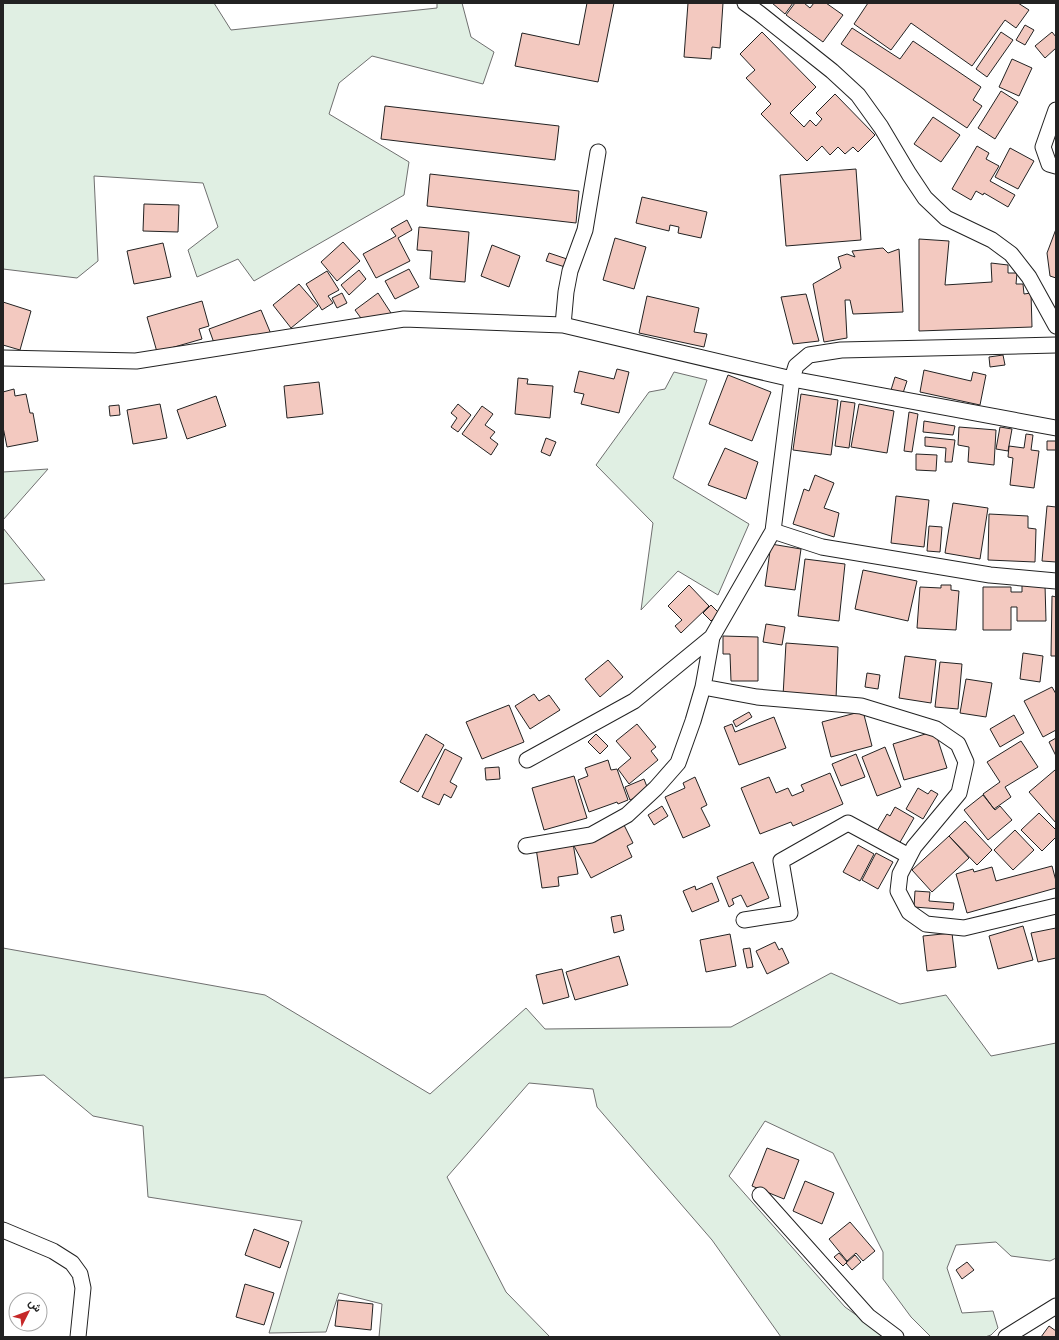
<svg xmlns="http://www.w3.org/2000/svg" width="1059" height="1340" font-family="Commissioner,Vazirmatn,sans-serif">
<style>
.green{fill:#e0efe3;stroke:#6f6f6f}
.building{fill:#f3c9c0;stroke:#222}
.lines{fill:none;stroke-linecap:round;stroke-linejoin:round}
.street-casing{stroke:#222;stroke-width:17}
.street{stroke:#fff;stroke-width:15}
</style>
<rect width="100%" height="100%" fill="#fff"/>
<!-- green -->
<path class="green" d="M 3,3 L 214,3 L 231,30 L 437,8 L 437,3 L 462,3 L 471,37 L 494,52 L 483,84 L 372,56 L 339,83 L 329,114 L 409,162 L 404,195 L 254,281 L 238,259 L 197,277 L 188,250 L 218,227 L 203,183 L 94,176 L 98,261 L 77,278 L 3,269 Z
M 674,372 L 707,380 L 673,478 L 749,524 L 718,595 L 678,571 L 641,610 L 653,523 L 596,465 L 649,392 L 665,389 Z
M 48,469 L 3,520 L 3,472 Z
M 3,528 L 45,580 L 3,584 Z
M 3,948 L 265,995 L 430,1094 L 526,1008 L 545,1029 L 731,1027 L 831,973 L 900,1004 L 946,995 L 991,1056 L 1056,1043 L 1056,1258 L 1050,1261 L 1011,1256 L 996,1242 L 956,1245 L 947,1268 L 962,1313 L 993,1311 L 998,1328 L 991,1335 L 985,1337 L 931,1337 L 911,1317 L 883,1279 L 883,1252 L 833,1153 L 765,1121 L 729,1176 L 845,1307 L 887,1337 L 781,1337 L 712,1240 L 597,1107 L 593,1089 L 529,1083 L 447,1177 L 506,1292 L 550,1337 L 379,1337 L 382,1304 L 339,1293 L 326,1332 L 269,1333 L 302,1221 L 148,1197 L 143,1126 L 93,1116 L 44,1075 L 3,1078 Z"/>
<!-- building -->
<path class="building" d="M 587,3 L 614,3 L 598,82 L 515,66 L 522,33 L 579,45 Z
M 688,3 L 723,3 L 720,48 L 712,47 L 711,59 L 684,57 Z
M 772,3 L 793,3 L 785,14 Z
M 795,3 L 804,3 L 810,8 L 814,3 L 826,3 L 843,15 L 823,42 L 786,15 Z
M 868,3 L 1018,3 L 1029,10 L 1016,28 L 1005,20 L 972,66 L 911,23 L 891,50 L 854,24 Z
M 1025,25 L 1034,30 L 1025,45 L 1016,40 Z
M 852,28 L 900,59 L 913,41 L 981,87 L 973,100 L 982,106 L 967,128 L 841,44 Z
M 762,32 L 816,87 L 790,113 L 804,127 L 810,120 L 816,126 L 822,119 L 816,113 L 835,94 L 875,135 L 858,152 L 853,147 L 845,154 L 838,147 L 830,155 L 822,146 L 807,161 L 761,114 L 771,104 L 746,78 L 755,70 L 740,54 Z
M 1001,32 L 1013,40 L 987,77 L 976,69 Z
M 1052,32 L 1056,37 L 1056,48 L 1045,58 L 1035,46 Z
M 1012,59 L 1032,68 L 1019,96 L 999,87 Z
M 1001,91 L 1018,102 L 995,139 L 978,128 Z
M 385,106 L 559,126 L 555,160 L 381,139 Z
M 933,117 L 960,135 L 941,162 L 914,144 Z
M 977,146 L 989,153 L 986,159 L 999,166 L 990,181 L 1015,195 L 1008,207 L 984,193 L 983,195 L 976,191 L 971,200 L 952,189 Z
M 1010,148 L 1034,161 L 1018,189 L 995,177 Z
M 856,169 L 861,240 L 786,246 L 780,175 Z
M 430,174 L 579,191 L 576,223 L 427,206 Z
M 642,197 L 707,212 L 701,238 L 678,233 L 679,227 L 670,225 L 669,231 L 636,223 Z
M 144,204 L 179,205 L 178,232 L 143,231 Z
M 407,220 L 412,230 L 398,238 L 410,261 L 376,278 L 363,254 L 396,236 L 391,229 Z
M 419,227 L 469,232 L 465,282 L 430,279 L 432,251 L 417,250 Z
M 1056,229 L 1056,278 L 1050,276 L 1047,253 Z
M 615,238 L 646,247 L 634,289 L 603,280 Z
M 919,239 L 949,241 L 945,285 L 992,282 L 991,263 L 1008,265 L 1008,273 L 1017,273 L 1016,284 L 1023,284 L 1024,294 L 1031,293 L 1032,327 L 919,331 Z
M 343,242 L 360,261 L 337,281 L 321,262 Z
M 163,243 L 171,277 L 134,284 L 127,251 Z
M 492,245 L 520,256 L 509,287 L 481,276 Z
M 883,248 L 888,253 L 899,249 L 903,312 L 853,314 L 850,300 L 845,300 L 847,338 L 824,342 L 813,284 L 841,268 L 838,257 L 847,254 L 855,257 L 852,251 Z
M 549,253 L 567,259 L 565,267 L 546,261 Z
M 409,269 L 419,287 L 395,299 L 385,281 Z
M 359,270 L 366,279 L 349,295 L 341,285 Z
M 327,271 L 339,290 L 328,296 L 333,303 L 322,310 L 306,284 Z
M 299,284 L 318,306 L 291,328 L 273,305 Z
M 342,293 L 347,303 L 337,308 L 332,298 Z
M 378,293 L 391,313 L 369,329 L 355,310 Z
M 806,294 L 819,341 L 793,344 L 781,297 Z
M 647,296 L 699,308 L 694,332 L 707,334 L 704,347 L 639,333 Z
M 202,301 L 209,326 L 199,329 L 202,339 L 157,352 L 147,317 Z
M 3,302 L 31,311 L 20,350 L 3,345 Z
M 261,310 L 271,334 L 218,354 L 209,329 Z
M 1003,355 L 1005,365 L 990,367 L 989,357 Z
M 617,369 L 629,372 L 619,413 L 581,404 L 584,394 L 574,392 L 579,371 L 614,379 Z
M 924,370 L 971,381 L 973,372 L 986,375 L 980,405 L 920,392 Z
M 728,375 L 771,392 L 752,441 L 709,424 Z
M 895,377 L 907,381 L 903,393 L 891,390 Z
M 518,378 L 528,379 L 527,384 L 553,386 L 550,418 L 515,414 Z
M 319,382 L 323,414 L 287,418 L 284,386 Z
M 14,389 L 15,396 L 26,394 L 30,413 L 33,413 L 38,441 L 7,447 L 3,427 L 3,392 Z
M 801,394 L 838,400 L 831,455 L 793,450 Z
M 216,396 L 226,426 L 187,439 L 177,410 Z
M 841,401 L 855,403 L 849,448 L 835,446 Z
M 160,404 L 167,438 L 133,444 L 127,410 Z
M 458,404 L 471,415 L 458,432 L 451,427 L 457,418 L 451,413 Z
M 859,404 L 894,411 L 887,453 L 851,447 Z
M 119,405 L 120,415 L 110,416 L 109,406 Z
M 482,406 L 493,414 L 485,425 L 495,432 L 490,438 L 498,444 L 491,455 L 462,434 Z
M 909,412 L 918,414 L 912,452 L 904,451 Z
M 924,421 L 955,426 L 953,435 L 923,432 Z
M 959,427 L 996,430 L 994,465 L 968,462 L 969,447 L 958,445 Z
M 1000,427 L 1012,429 L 1008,451 L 996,449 Z
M 1026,434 L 1033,435 L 1031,450 L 1039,451 L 1034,488 L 1010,485 L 1013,458 L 1008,457 L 1009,446 L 1024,448 Z
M 925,437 L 955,440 L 952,462 L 945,462 L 946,448 L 925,446 Z
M 546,438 L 556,442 L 550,456 L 541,452 Z
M 1047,441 L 1056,441 L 1056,450 L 1047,450 Z
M 725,448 L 758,462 L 746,499 L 708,485 Z
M 916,454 L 937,455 L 936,471 L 916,470 Z
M 815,475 L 834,483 L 824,508 L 839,513 L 834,537 L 793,524 L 804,489 L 809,491 Z
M 896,496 L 929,500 L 924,547 L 891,543 Z
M 953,503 L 988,508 L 980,559 L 945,553 Z
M 1047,506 L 1056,507 L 1056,562 L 1042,561 Z
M 989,514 L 1028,516 L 1028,528 L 1036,529 L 1035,562 L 988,560 Z
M 929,526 L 942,527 L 940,552 L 927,551 Z
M 771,544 L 801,549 L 795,590 L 765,586 Z
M 805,559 L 845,564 L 839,621 L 798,616 Z
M 863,570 L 917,581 L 908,621 L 855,609 Z
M 689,585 L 709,606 L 681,633 L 675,626 L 682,620 L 668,606 Z
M 941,585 L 951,585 L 951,590 L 959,591 L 956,630 L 917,628 L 920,587 L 941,588 Z
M 1022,585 L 1045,585 L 1046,621 L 1017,621 L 1017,607 L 1011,607 L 1011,630 L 983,630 L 983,587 L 1011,587 L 1011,592 L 1022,592 Z
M 1052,596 L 1056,597 L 1056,656 L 1051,656 Z
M 711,605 L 719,613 L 711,621 L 703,613 Z
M 766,624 L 785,627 L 782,645 L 763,642 Z
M 723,636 L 758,637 L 758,681 L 731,681 L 730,654 L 723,654 Z
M 786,643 L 838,647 L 836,699 L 783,696 Z
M 1023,653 L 1043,656 L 1040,682 L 1020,679 Z
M 905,656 L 936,660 L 931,703 L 899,698 Z
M 608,660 L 623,677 L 600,697 L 585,679 Z
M 940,662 L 962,664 L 958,709 L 935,707 Z
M 867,673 L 880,675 L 878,689 L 865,687 Z
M 966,679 L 992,683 L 986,717 L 960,713 Z
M 1052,687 L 1056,694 L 1056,730 L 1043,737 L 1024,701 Z
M 534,694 L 539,701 L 549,695 L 560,710 L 530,729 L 515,706 Z
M 509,705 L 524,742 L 482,759 L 466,722 Z
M 863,711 L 872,746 L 831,757 L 822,722 Z
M 749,712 L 752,717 L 736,727 L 733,721 Z
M 1014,715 L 1024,733 L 1000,747 L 990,729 Z
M 774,717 L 786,748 L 739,765 L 724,727 L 732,724 L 735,732 Z
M 637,724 L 656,747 L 651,751 L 658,760 L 629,784 L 618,769 L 631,758 L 616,741 Z
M 935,731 L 947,768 L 904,780 L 893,744 Z
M 426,734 L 444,745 L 418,792 L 400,782 Z
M 596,734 L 608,746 L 600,754 L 588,742 Z
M 1056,738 L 1056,756 L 1049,742 Z
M 1021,741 L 1038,767 L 1005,787 L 1011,797 L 994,809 L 983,794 L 1000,782 L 987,762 Z
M 885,747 L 901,787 L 877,796 L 862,757 Z
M 445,749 L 462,758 L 450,782 L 457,786 L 451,798 L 444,794 L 439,805 L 422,797 Z
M 856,754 L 865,777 L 841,786 L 832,764 Z
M 608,760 L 611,770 L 617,769 L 628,800 L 618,804 L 617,802 L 589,812 L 578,780 L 588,776 L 585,768 Z
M 499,767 L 500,779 L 486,780 L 485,768 Z
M 1055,770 L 1056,770 L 1056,823 L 1029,792 Z
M 830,773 L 843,804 L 793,826 L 791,822 L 760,834 L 741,788 L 769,777 L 776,793 L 788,788 L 792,796 L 804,791 L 801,785 Z
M 574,776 L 587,818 L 544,830 L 532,788 Z
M 695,777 L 707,805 L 701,808 L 710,826 L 683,838 L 665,797 L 685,788 L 683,783 Z
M 644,779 L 649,792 L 630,800 L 625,787 Z
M 918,788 L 928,794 L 931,790 L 938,794 L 923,819 L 906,809 Z
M 983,795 L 995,810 L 1000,806 L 1012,820 L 988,840 L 964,810 Z
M 662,806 L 668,816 L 654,825 L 648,815 Z
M 895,807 L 914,818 L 899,844 L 877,831 L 887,814 L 890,816 Z
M 1039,813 L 1056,830 L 1056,837 L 1042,851 L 1021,830 Z
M 622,821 L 633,843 L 627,846 L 632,857 L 591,878 L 574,846 Z
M 965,821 L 992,850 L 977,865 L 949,836 Z
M 1015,830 L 1034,850 L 1013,870 L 994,850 Z
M 949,836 L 969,858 L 932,892 L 912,870 Z
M 573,843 L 578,874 L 558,877 L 559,886 L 542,888 L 536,848 Z
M 858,845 L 874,854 L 860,881 L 843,872 Z
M 876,853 L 893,862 L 878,889 L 862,880 Z
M 753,862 L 769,898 L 747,907 L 741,895 L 732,899 L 734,904 L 729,907 L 717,877 Z
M 1052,866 L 1056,881 L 1056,888 L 967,913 L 956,874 L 973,869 L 974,872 L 992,867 L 996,881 Z
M 712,883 L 719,901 L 692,912 L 683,891 L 695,886 L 696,890 Z
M 915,891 L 930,892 L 929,901 L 954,903 L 953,910 L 914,907 Z
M 621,915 L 624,930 L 614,933 L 611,917 Z
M 1023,926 L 1033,960 L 998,969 L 989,936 Z
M 1056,928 L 1056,958 L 1038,962 L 1031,933 Z
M 952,933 L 956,967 L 927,971 L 923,936 Z
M 730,934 L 736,966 L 706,972 L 700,940 Z
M 775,942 L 779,950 L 782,948 L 789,963 L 767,974 L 756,951 Z
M 750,948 L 753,967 L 747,968 L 743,949 Z
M 619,956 L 628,985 L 575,1000 L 566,972 Z
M 562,969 L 569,997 L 543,1004 L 536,975 Z
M 767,1148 L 799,1160 L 784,1199 L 752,1186 Z
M 805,1181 L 834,1193 L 822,1224 L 793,1211 Z
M 850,1222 L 875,1251 L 863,1261 L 856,1253 L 847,1261 L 829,1239 Z
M 254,1229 L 289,1242 L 280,1268 L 245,1255 Z
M 839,1253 L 847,1262 L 843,1266 L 834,1257 Z
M 855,1255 L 861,1262 L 852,1270 L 846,1263 Z
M 967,1262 L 974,1270 L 962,1279 L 956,1270 Z
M 245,1284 L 274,1293 L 264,1325 L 236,1317 Z
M 338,1300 L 373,1304 L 371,1330 L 335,1326 Z
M 1049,1326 L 1056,1331 L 1056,1337 L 1041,1337 Z"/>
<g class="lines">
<defs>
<path id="street" d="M 745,3 L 759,13 L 832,71 L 858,95 L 881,127 L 909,174 L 925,198 L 946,218 L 992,240 L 1011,254 L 1029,277 L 1056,326
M 1056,110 L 1043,147 L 1049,164 L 1056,166
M 563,325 L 566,292 L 570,271 L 585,230 L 598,152
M 3,358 L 136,361 L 404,319 L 563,325 L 792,379 L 1056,428
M 773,531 L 822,547 L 990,575 L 1056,581
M 703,687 L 757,697 L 861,706 L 936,729 L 958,744 L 966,762 L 959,793 L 914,847 L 900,874 L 898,891 L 909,912 L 926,924 L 964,928 L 1056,906
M 527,760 L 634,701 L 712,637
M 526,846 L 591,835 L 627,815 L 656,788 L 678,763 L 693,721 L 703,687 L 712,637 L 773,531 L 792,379 L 796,366 L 809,355 L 841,350 L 1056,345
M 744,920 L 790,913 L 781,861 L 848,823 L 909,856
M 760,1195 L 868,1316 L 896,1337
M 3,1230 L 53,1251 L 72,1263 L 80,1274 L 83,1288 L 78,1337
M 1006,1337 L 1056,1306"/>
</defs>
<!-- street casing -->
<use href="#street" class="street-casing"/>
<!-- street -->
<use href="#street" class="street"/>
</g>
<!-- border -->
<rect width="1059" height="1340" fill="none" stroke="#222222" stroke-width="8"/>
<!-- north arrow -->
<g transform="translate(28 1312) rotate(48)"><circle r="19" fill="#ffffff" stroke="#a7a7a7"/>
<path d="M0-3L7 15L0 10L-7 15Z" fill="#c62828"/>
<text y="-6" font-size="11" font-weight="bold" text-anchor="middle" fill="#222222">ش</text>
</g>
</svg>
